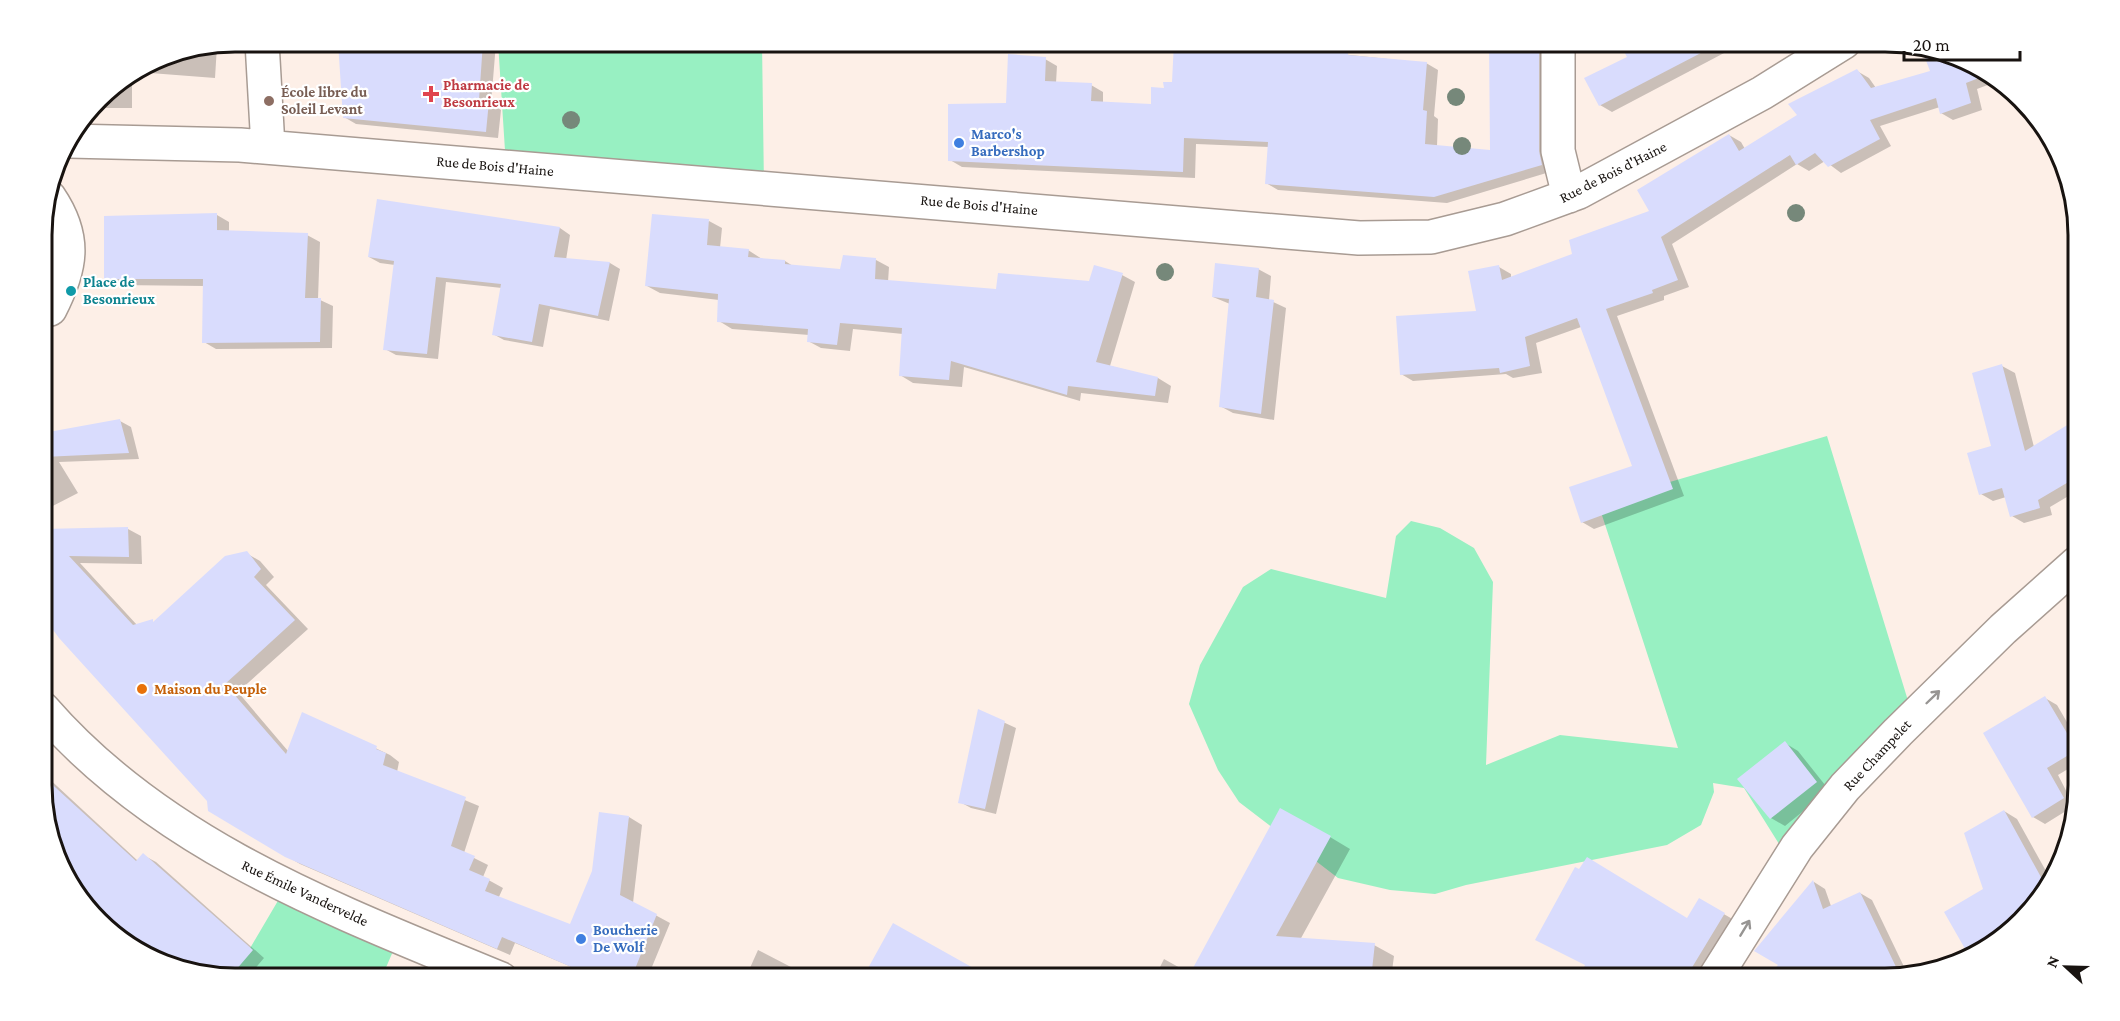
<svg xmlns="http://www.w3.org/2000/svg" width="2120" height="1021" font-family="'Crimson Pro',serif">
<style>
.green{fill:#98f0c2}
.shadow{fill:#0003}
.building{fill:#d9dcfd}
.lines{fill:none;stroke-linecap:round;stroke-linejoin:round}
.minor-casing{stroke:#a89b93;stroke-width:36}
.minor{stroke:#fff;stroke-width:33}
.tree{fill:#76887a}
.oneway{stroke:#979593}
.health-dot{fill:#e0444e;stroke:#fff;stroke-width:2}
.education-dot{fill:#8d6e63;stroke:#fff;stroke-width:2}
.shop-dot{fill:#3f7fe0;stroke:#fff;stroke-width:2}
.culture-dot{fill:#0f9aa8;stroke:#fff;stroke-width:2}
.food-dot{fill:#e8710a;stroke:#fff;stroke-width:2}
.labels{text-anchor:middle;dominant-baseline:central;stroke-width:4.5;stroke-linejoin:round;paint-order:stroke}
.health-label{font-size:15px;font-weight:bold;fill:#be3a42;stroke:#fff;text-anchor:start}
.education-label{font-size:15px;font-weight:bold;fill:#785e54;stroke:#fff;text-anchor:start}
.shop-label{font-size:15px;font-weight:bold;fill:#366cbe;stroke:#fff;text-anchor:start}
.street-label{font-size:15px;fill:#181310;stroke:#fff}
.culture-label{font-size:15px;font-weight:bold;fill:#0d838f;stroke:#fff;text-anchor:start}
.food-label{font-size:15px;font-weight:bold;fill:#c56008;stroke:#fff;text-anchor:start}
.rim{fill:none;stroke:#181310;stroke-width:3}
</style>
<rect width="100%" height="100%" fill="#fdefe7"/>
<!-- green -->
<path class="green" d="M 498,42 L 762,42 L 764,188 L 506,166 Z
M 1827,436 L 1913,717 L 1789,860 L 1744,788 L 1713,783 L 1714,792 L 1701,825 L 1667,845 L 1466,885 L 1435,894 L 1390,890 L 1338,878 L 1239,802 L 1218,770 L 1189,704 L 1200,665 L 1243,587 L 1271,569 L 1386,598 L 1396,536 L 1411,521 L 1440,528 L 1474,548 L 1493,582 L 1486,765 L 1560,735 L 1678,748 L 1598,503 Z
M 279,899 L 394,949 L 381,979 L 226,977 L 249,950 Z"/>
<!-- shadow -->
<path class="shadow" d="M 340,42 L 496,43 L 491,104 L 501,110 L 498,138 L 356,124 L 344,117 Z
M 1175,42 L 1332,42 L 1331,53 L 1426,63 L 1438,70 L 1434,116 L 1438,119 L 1437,146 L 1491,151 L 1491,42 L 1553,42 L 1553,171 L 1447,203 L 1278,190 L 1266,183 L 1269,147 L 1196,144 L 1195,178 L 962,167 L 950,160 L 1007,105 L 1045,59 L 1057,66 L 1056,83 L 1091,85 L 1103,92 L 1103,103 L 1152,105 L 1174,83 Z
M 1621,42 L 1745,42 L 1612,112 L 1600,105 L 1629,58 Z
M 217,46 L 215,78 L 137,72 L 162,57 Z
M 1924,50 L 1959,57 L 1993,83 L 1977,89 L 1982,110 L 1953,120 L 1941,113 L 1940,107 L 1880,126 L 1891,146 L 1841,173 L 1825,161 L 1809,171 L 1797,164 L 1672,244 L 1689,287 L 1664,296 L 1664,300 L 1617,316 L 1684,496 L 1594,529 L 1582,522 L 1634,467 L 1581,327 L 1536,343 L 1542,373 L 1513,378 L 1506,374 L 1413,381 L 1401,374 L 1478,313 L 1499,267 L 1511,274 L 1511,278 L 1574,255 L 1652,212 L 1729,135 L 1741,142 L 1745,149 L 1799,116 L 1857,71 L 1869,78 L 1876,88 L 1932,72 Z
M 132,75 L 132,108 L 94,108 L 108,90 Z
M 217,215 L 229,222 L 229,232 L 307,235 L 320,242 L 318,299 L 333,306 L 332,348 L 216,349 L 204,342 L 205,286 L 118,285 L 106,278 Z
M 709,221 L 722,228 L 720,248 L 748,250 L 762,259 L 785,261 L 793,266 L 841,270 L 844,256 L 876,260 L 889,267 L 888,282 L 998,291 L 1091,283 L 1122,275 L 1135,282 L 1110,366 L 1158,378 L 1171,386 L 1168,403 L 1081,393 L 1080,401 L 964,367 L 962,387 L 913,383 L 900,375 L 903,334 L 853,329 L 850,351 L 821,348 L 808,341 L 809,335 L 732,329 L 719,321 L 719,300 L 660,293 L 647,286 Z
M 560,228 L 570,235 L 566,260 L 610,263 L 620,269 L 609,321 L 550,309 L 543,347 L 504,340 L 493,334 L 502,288 L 446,282 L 438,359 L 396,355 L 385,349 L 395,265 L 380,263 L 369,257 Z
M 1258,269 L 1271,276 L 1269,300 L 1286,308 L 1274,420 L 1233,413 L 1220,406 L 1230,304 L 1213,297 Z
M 2002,366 L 2015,373 L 2034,447 L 2077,421 L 2077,491 L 2050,507 L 2052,515 L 2024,523 L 2012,516 L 2006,497 L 1993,501 L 1981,494 L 1993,447 Z
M 120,421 L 131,427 L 139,459 L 59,462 L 78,493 L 43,511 L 43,434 Z
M 128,529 L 141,536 L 142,564 L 80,563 L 137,625 L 155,622 L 246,553 L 260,561 L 274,577 L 266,585 L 308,629 L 238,692 L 288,751 L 303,714 L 390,755 L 399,762 L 397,772 L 479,806 L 464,853 L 488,865 L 483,877 L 503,888 L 498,899 L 570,926 L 629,817 L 642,825 L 633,903 L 670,923 L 647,979 L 600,979 L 515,943 L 510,955 L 300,864 L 209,810 L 208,800 L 43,531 Z
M 2045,698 L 2057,705 L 2078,741 L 2078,763 L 2058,775 L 2074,806 L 2045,824 L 2033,817 Z
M 979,711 L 1016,728 L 996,814 L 971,808 L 960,802 Z
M 1785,743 L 1798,751 L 1829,790 L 1785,826 L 1771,818 L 1740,779 Z
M 44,774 L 138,861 L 143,855 L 156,862 L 264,958 L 246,979 L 161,964 L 82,903 L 44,811 Z
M 2004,811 L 2017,819 L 2051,880 L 2038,903 L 1992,946 L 1970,954 L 1946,912 L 1985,890 Z
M 1330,837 L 1350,849 L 1300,940 L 1374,945 L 1394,956 L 1391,979 L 1154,979 L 1164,959 L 1191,974 Z
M 1814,882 L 1825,889 L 1831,906 L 1860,893 L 1872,900 L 1908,975 L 1897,979 L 1866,979 L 1780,965 Z
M 1699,900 L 1736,921 L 1702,979 L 1579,979 L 1688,920 Z
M 758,950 L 814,979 L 745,979 Z
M 835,969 L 853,979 L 830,979 Z"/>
<!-- building -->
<path class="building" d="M 338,42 L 483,42 L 479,100 L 489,101 L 486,132 L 343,118 Z
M 1174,42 L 1320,42 L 1319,52 L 1348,52 L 1348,55 L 1427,62 L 1423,110 L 1427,111 L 1425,144 L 1490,150 L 1489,42 L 1539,42 L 1539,151 L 1542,165 L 1434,197 L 1265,184 L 1268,142 L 1184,138 L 1183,172 L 948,161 L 948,104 L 1006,103 L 1008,54 L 1046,57 L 1045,81 L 1092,83 L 1091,101 L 1151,104 L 1151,87 L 1164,88 L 1163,82 L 1172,82 Z
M 1619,42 L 1722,42 L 1599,106 L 1584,78 L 1627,57 Z
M 1922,50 L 1959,57 L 1984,76 L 1966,83 L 1971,103 L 1940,114 L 1936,98 L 1870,120 L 1880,139 L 1828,167 L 1815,153 L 1796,165 L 1790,155 L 1661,237 L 1678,280 L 1652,290 L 1653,293 L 1606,309 L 1673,489 L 1581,523 L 1569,487 L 1632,466 L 1577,318 L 1525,337 L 1530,366 L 1500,373 L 1499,368 L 1400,375 L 1396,316 L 1476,311 L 1468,271 L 1499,265 L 1502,280 L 1572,254 L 1569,240 L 1649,211 L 1637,190 L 1729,134 L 1739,151 L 1797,115 L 1788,104 L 1857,69 L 1871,88 L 1930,71 Z
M 377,199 L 560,227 L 554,257 L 610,262 L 598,316 L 539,304 L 532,342 L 492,335 L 501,284 L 436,277 L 427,354 L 383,350 L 394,261 L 368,257 Z
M 217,213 L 217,230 L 308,233 L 305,298 L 321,298 L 320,342 L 202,343 L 203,279 L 104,279 L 104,216 Z
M 652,214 L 709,219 L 707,245 L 749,249 L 748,257 L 785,260 L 785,264 L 840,269 L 843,255 L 876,258 L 875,279 L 996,289 L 998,273 L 1089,281 L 1094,265 L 1123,273 L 1096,362 L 1158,377 L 1155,396 L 1068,386 L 1067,395 L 951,361 L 949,380 L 899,376 L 902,328 L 840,323 L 837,345 L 807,342 L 808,329 L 717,322 L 718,294 L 645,286 Z
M 1215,263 L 1259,268 L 1256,297 L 1274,300 L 1261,414 L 1219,407 L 1229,299 L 1212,297 Z
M 2002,364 L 2025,451 L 2077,419 L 2077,477 L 2038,500 L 2040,508 L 2010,517 L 2002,488 L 1979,495 L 1967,453 L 1991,446 L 1972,373 Z
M 120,419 L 129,453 L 43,457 L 43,433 Z
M 128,527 L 129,557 L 69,556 L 133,625 L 153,619 L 153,622 L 225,556 L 247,551 L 261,569 L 254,577 L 295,620 L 225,684 L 286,754 L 302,712 L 377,746 L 376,749 L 386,753 L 383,765 L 466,797 L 451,846 L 475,856 L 469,870 L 490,879 L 485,891 L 570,924 L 592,871 L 599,812 L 629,816 L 620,895 L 657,914 L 631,979 L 599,979 L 502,937 L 497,949 L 285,857 L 208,811 L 207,801 L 59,638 L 43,616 L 43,529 Z
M 2045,696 L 2077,750 L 2047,768 L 2064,798 L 2032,818 L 1983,733 Z
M 978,709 L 1005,721 L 985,809 L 958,803 Z
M 1785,741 L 1817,782 L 1770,819 L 1737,779 Z
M 44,777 L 136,861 L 143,853 L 253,950 L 229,978 L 161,964 L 82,903 L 44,811 Z
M 1280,808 L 1331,836 L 1276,936 L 1375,943 L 1371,979 L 1187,979 Z
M 2004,810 L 2047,888 L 2038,903 L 1992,946 L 1968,954 L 1944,912 L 1983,889 L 1964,833 Z
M 1587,857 L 1687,918 L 1699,898 L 1725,913 L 1685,979 L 1578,979 L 1585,965 L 1535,940 L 1575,867 L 1579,869 Z
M 1813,880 L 1823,909 L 1860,892 L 1897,969 L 1876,979 L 1765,979 L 1778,965 L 1754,951 Z
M 893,923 L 993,979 L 862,979 Z"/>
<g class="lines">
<defs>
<path id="minor" d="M 262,42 L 268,147
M 1558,42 L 1558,151 L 1569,196
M 69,141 L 240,145 L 1359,238 L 1431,237 L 1505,219 L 1579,192 L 1762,93 L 1844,42
M 49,197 C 77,238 71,268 50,309
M 43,709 C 163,847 337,911 501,979
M 1714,979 L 1797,847 L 1845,787 L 1898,732 L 2003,629 L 2077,563"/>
</defs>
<!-- minor casing -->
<use href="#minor" class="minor-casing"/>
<!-- minor -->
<use href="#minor" class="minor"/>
</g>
<!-- trees -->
<g class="tree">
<circle cx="1456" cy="97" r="9"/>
<circle cx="571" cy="120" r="9"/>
<circle cx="1462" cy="146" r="9"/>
<circle cx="1796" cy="213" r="9"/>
<circle cx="1165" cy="272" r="9"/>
</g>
<!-- one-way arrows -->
<defs><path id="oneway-shaft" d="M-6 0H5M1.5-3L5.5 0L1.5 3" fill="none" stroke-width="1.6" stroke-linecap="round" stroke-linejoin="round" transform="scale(1.5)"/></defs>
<g class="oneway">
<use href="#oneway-shaft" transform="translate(1933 697) rotate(-44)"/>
<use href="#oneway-shaft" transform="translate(1745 928) rotate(-59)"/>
</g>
<!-- markers -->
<path class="health-dot" d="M428 85h6v6h6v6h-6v6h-6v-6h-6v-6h6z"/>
<circle class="education-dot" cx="269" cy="101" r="6"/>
<g class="shop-dot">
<circle cx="959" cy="143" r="6"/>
<circle cx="581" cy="939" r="6"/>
</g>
<circle class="culture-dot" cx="71" cy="291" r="6"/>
<circle class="food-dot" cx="142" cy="689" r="6"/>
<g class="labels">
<!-- health labels -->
<g class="health-label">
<text x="443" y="85">Pharmacie de<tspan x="443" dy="17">Besonrieux</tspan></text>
</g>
<!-- education labels -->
<g class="education-label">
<text x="281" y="92">École libre du<tspan x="281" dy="17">Soleil Levant</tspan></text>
</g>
<!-- shop labels -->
<g class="shop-label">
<text x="971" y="134">Marco's<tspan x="971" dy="17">Barbershop</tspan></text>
<text x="593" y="930">Boucherie<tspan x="593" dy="17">De Wolf</tspan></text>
</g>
<!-- street labels -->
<g class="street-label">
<text transform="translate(495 166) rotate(5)">Rue de Bois d'Haine</text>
<text transform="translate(1613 172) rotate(-27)">Rue de Bois d'Haine</text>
<text transform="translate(979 205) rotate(5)">Rue de Bois d'Haine</text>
<text transform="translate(1877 755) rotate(-47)">Rue Champelet</text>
<text transform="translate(305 893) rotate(25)">Rue Émile Vandervelde</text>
</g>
<!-- culture labels -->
<g class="culture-label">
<text x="83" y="282">Place de<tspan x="83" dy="17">Besonrieux</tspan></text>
</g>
<!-- food labels -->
<g class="food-label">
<text x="154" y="689">Maison du Peuple</text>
</g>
</g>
<!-- crop -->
<path d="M0 0H2120V1021H0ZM235 52H1885A183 183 0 0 1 2068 235V785A183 183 0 0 1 1885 968H235A183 183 0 0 1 52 785V235A183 183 0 0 1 235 52Z" fill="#fff" fill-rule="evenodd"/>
<path class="rim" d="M235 52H1885A183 183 0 0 1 2068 235V785A183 183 0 0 1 1885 968H235A183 183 0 0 1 52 785V235A183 183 0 0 1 235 52Z"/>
<!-- north arrow -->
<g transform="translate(2066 967) rotate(292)" stroke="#ffffff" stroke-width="4.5" paint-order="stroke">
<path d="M0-4.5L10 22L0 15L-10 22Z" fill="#181310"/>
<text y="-9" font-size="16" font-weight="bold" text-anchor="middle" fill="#181310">N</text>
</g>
<!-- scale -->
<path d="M1904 51v9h116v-9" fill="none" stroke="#181310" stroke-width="3"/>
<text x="1913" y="51" font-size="18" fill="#181310" stroke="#ffffff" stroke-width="4.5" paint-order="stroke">20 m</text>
</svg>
